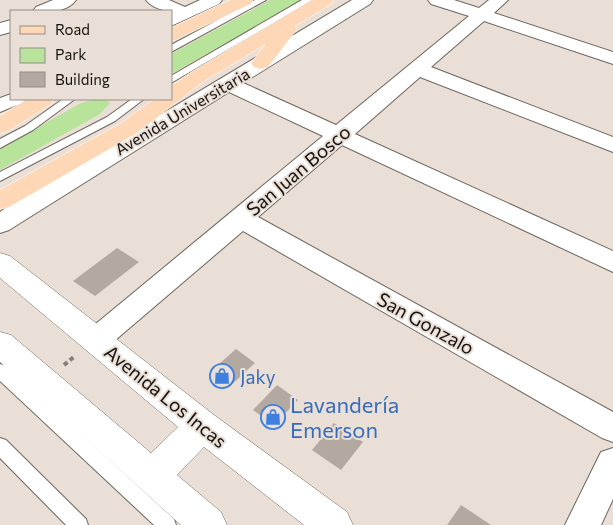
<svg xmlns="http://www.w3.org/2000/svg" width="613" height="525" font-family="Commissioner,sans-serif">
<style>
.green{fill:#b7e39b}
.building{fill:#b3a9a1}
.lines{fill:none;stroke-linecap:round;stroke-linejoin:round}
.service-casing{stroke:#6e655d;stroke-width:2}
.minor-casing{stroke:#6e655d;stroke-width:2}
.secondary-casing{stroke:#6e655d;stroke-width:1}
.primary-casing{stroke:#fff;stroke-width:1}
.path{stroke:#88817a;stroke-width:4;stroke-dasharray:4.5 3;stroke-linecap:butt}
.service{fill:#fff;fill-rule:evenodd}
.minor{fill:#fff;fill-rule:evenodd}
.secondary{fill:#fff;fill-rule:evenodd}
.primary{fill:#fed8b6;fill-rule:evenodd}
.labels{text-anchor:middle;dominant-baseline:central;stroke-width:4;stroke-linejoin:round;paint-order:stroke}
.far-street-label{font-size:16px;fill:#15110e;stroke:#eadfd6}
.street-label{font-size:19px;fill:#15110e;stroke:#eadfd6}
.shop-label{font-size:19px;fill:#366cbe;stroke:#eadfd6;text-anchor:start}
.near-shop-label{font-size:22px;fill:#366cbe;stroke:#eadfd6;text-anchor:start}
</style>
<rect width="100%" height="100%" fill="#eadfd6"/>
<!-- green -->
<path class="green" d="M 270,0 L 302,0 L 171,74 L 171,54 Z
M 94,99 L 105,99 L 110,103 L 100,114 L 0,170 L 0,149 L 79,104 Z"/>
<!-- building -->
<path class="building" d="M 117,248 L 139,262 L 95,296 L 73,281 Z
M 236,349 L 255,363 L 229,387 L 210,372 Z
M 277,385 L 298,400 L 274,425 L 253,410 Z
M 334,423 L 363,442 L 341,470 L 312,450 Z
M 461,505 L 491,525 L 447,525 Z"/>
<g class="lines">
<defs>
<path id="service" d="M 255,0 L 266,0 L 171,52 L 171,45 Z
M 302,0 L 312,0 L 171,83 L 171,76 Z
M 63,99 L 75,99 L 33,130 L 0,148 L 0,139 L 25,126 Z
M 132,99 L 144,99 L 115,121 L 0,181 L 0,172 L 107,117 Z
M 0,364 L 6,366 L 174,519 L 176,525 L 154,525 L 0,381 Z
M 0,438 L 6,440 L 86,519 L 88,525 L 66,525 L 0,458 Z"/>
<path id="minor" d="M 53,0 L 76,0 C 67,13 47,12 33,11 L 36,7 Z
M 146,0 L 169,0 L 185,7 L 200,0 L 222,0 L 219,4 L 171,26 L 171,11 C 163,11 151,7 146,0 Z
M 352,0 L 373,0 L 370,4 L 243,83 L 336,125 L 469,16 L 431,4 L 428,0 L 454,0 L 479,8 L 489,0 L 508,0 L 494,13 L 613,52 L 613,64 L 484,21 L 431,67 L 613,137 L 613,152 L 420,77 L 355,134 L 613,251 L 613,272 L 342,145 L 258,217 L 613,412 L 613,442 L 602,438 L 243,231 L 106,348 L 96,352 L 86,348 L 82,340 L 86,332 L 323,136 L 229,92 L 9,230 L 0,233 L 0,212 L 8,206 Z
M 11,20 L 11,32 L 0,35 L 0,23 Z
M 11,94 L 11,99 L 25,99 L 22,103 L 0,112 L 0,98 Z
M 613,448 L 613,499 L 601,525 L 565,525 L 601,452 Z"/>
<path id="secondary" d="M 0,253 L 10,256 L 214,415 L 347,512 L 353,525 L 304,525 L 204,447 L 177,475 L 221,512 L 227,525 L 181,525 L 0,362 L 0,332 L 11,335 L 151,453 L 178,427 L 0,278 Z"/>
<path id="primary" d="M 230,0 L 253,0 L 250,4 L 171,42 L 171,28 Z
M 312,0 L 334,0 L 331,4 L 295,26 L 297,29 L 268,67 L 261,69 L 254,67 L 251,63 L 266,44 L 204,81 L 137,133 L 9,207 L 0,209 L 0,190 L 121,123 L 154,99 L 171,99 L 171,86 L 190,73 Z
M 28,99 L 54,99 L 51,104 L 8,131 L 0,133 L 0,116 Z"/>
</defs>
<!-- service casing -->
<use href="#service" class="service-casing"/>
<!-- minor casing -->
<use href="#minor" class="minor-casing"/>
<!-- secondary casing -->
<use href="#secondary" class="secondary-casing"/>
<!-- primary casing -->
<use href="#primary" class="primary-casing"/>
<!-- path -->
<path class="path" d="M 64,365 L 75,356"/>
<!-- service -->
<use href="#service" class="service"/>
<!-- minor -->
<use href="#minor" class="minor"/>
<!-- secondary -->
<use href="#secondary" class="secondary"/>
<!-- primary -->
<use href="#primary" class="primary"/>
</g>
<!-- icons -->
<defs>
<symbol id="shop-ring" viewBox="-11 -11 22 22"><circle r="9.5" fill="#eadfd6" stroke="#3f7fe0" stroke-width="1.5"/><path d="M-5-2.5h2.3a2.7 3.5 0 0 1 5.4 0H5L5.5 6h-11ZM-1.5-2.5h3a1.5 2.3 0 0 0-3 0Z" fill="#3f7fe0"/></symbol>
</defs>
<g fill-rule="evenodd">
<use href="#shop-ring" x="208" y="362" width="28" height="28"/>
<use href="#shop-ring" x="259" y="403" width="28" height="28"/>
</g>
<g class="labels">
<!-- far-street labels -->
<g class="far-street-label">
<text transform="translate(182 111) rotate(-31)">Avenida Universitaria</text>
</g>
<!-- street labels -->
<g class="street-label">
<text transform="translate(298 170) rotate(-40)">San Juan Bosco</text>
<text transform="translate(426 323) rotate(29)">San Gonzalo</text>
<text transform="translate(166 396) rotate(39)">Avenida Los Incas</text>
</g>
<!-- shop labels -->
<g class="shop-label">
<text x="240" y="376">Jaky</text>
</g>
<!-- near-shop labels -->
<g class="near-shop-label">
<text x="290" y="404">Lavandería<tspan x="290" dy="25">Emerson</tspan></text>
</g>
</g>
<!-- legend -->
<rect x="10" y="10" width="162" height="90" fill="#eadfd6" stroke="#958d86"/>
<rect x="20" y="26" width="25" height="8" fill="#fed8b6" stroke="#958d86"/>
<text x="55" y="35" font-size="15" fill="#15110e">Road</text>
<rect x="20" y="48" width="25" height="15" fill="#b7e39b" stroke="#958d86"/>
<text x="55" y="60" font-size="15" fill="#15110e">Park</text>
<rect x="20" y="72" width="25" height="15" fill="#b3a9a1" stroke="#958d86"/>
<text x="55" y="85" font-size="15" fill="#15110e">Building</text>
</svg>
